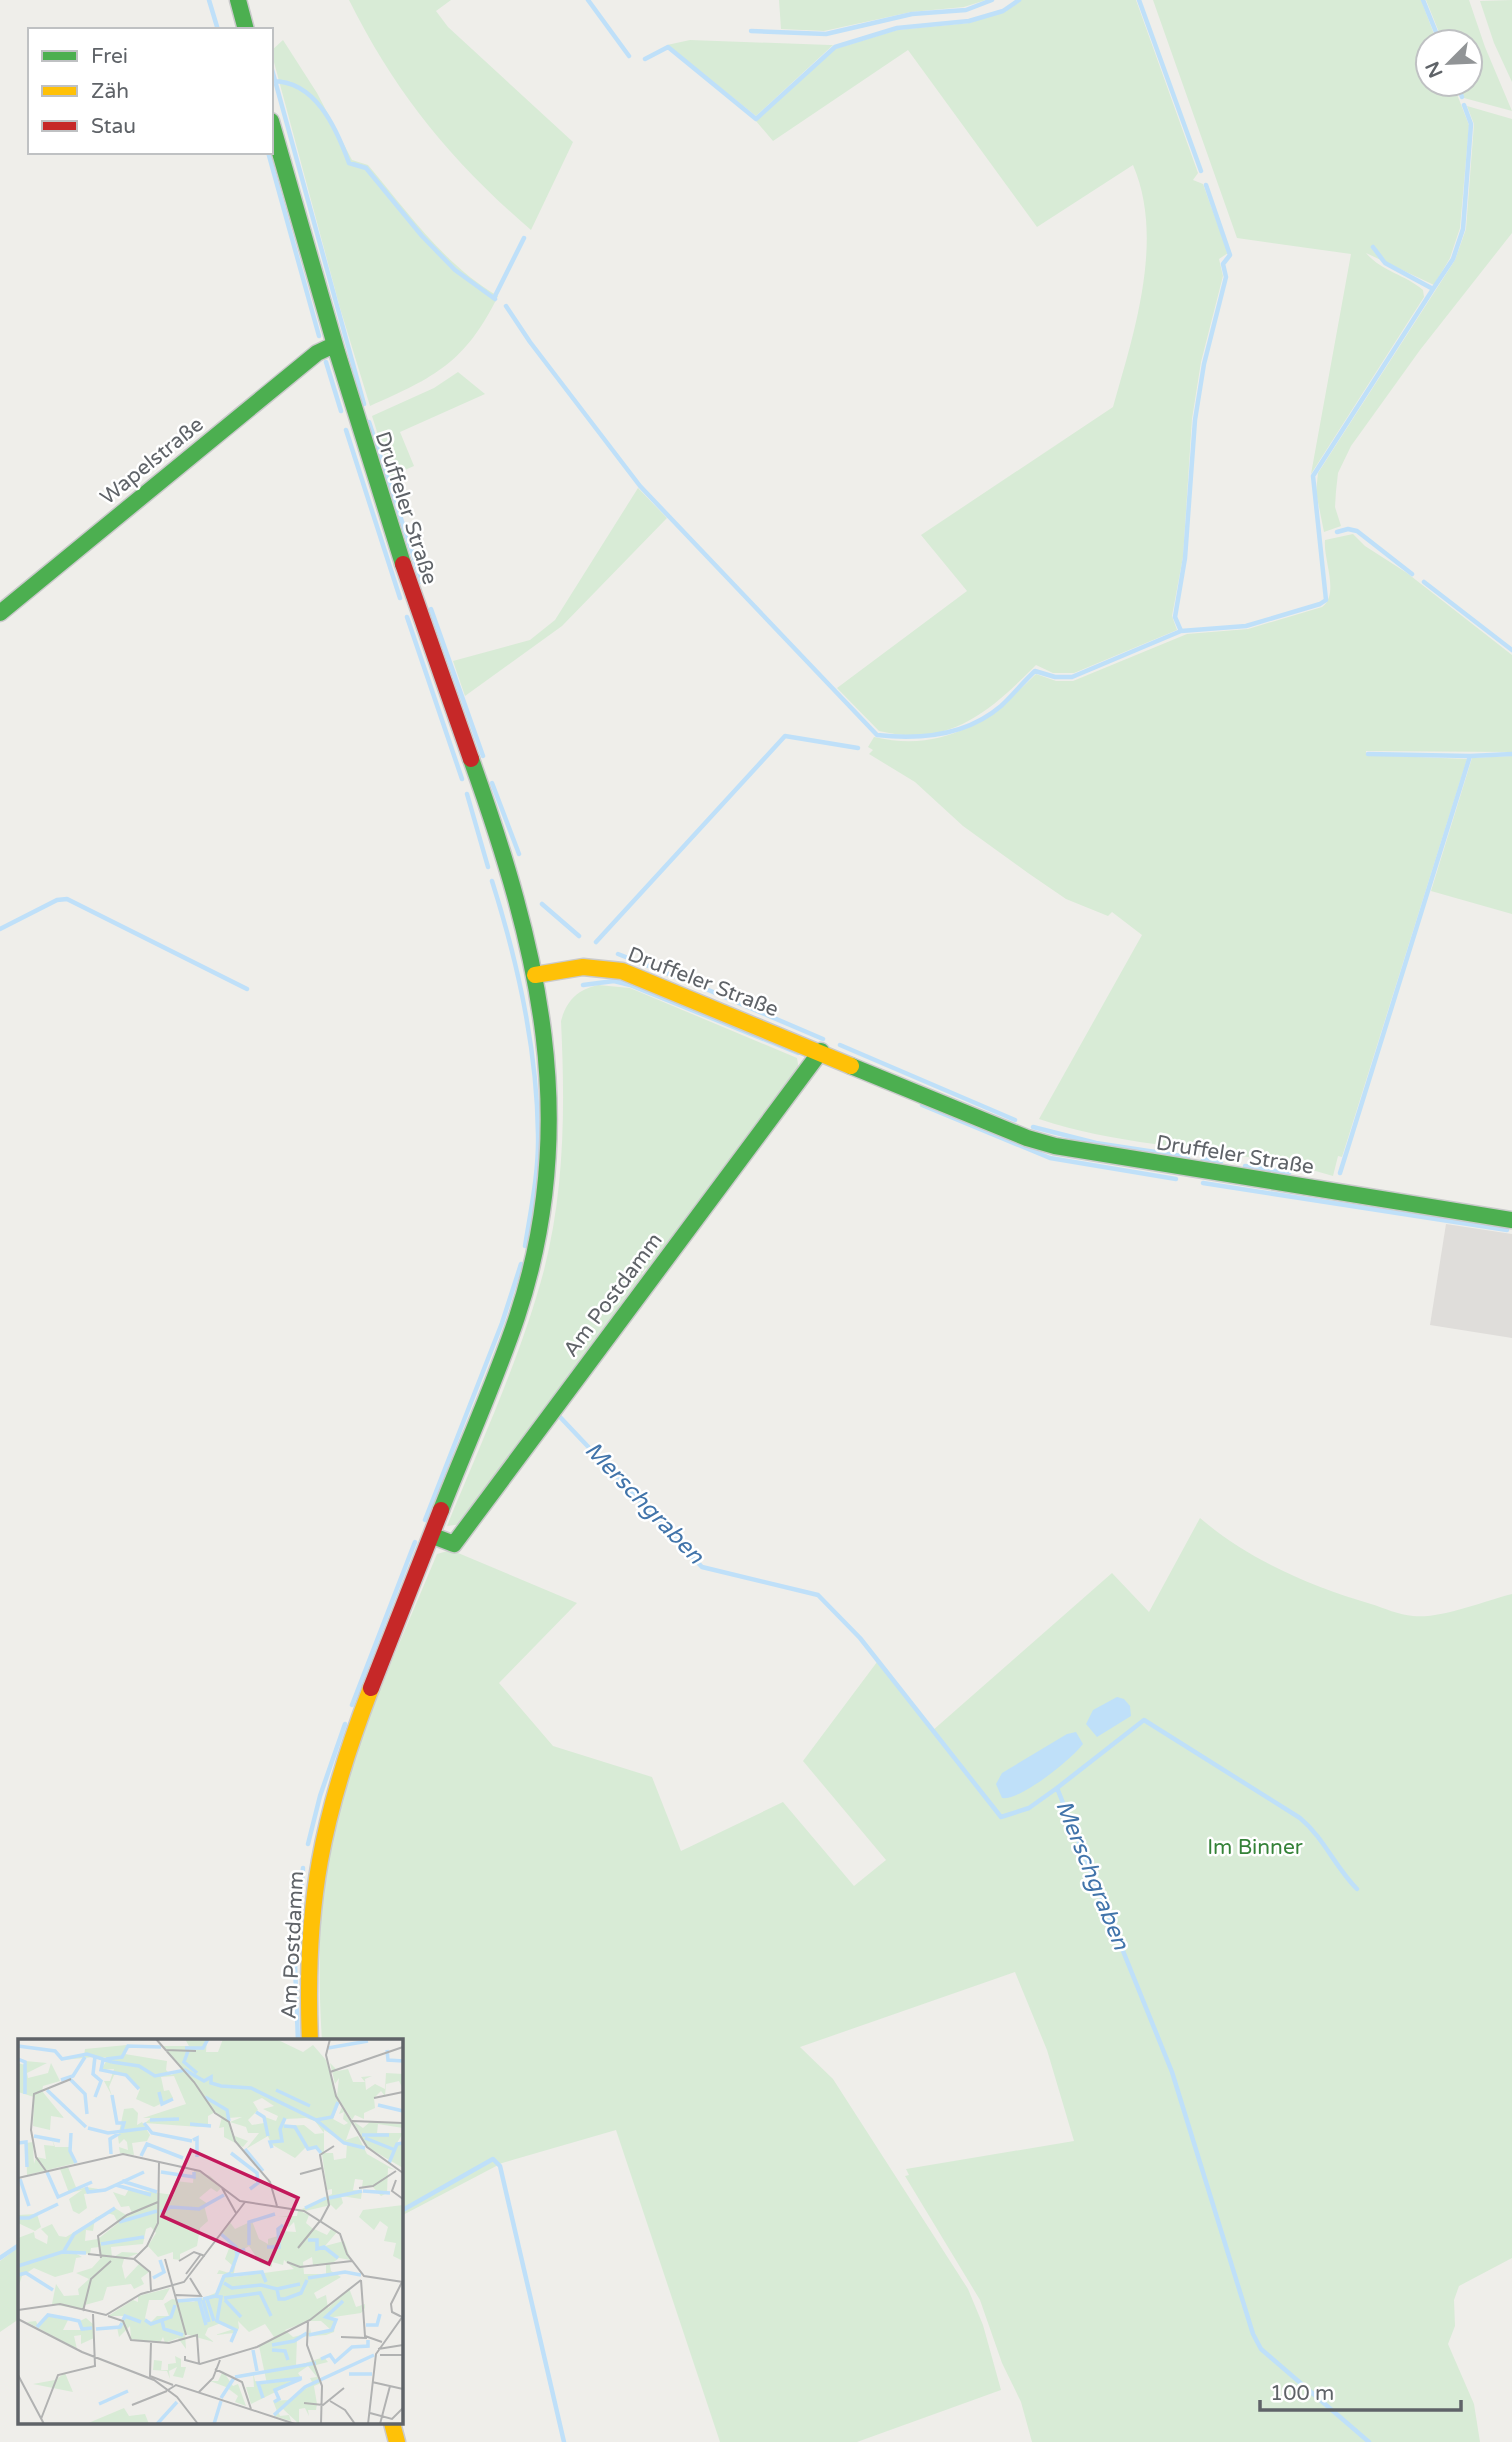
<svg xmlns="http://www.w3.org/2000/svg" width="1512" height="2442" font-family="'Varela Round',sans-serif">
<style>
.industrial{fill:#dfddda}
.green{fill:#d8ebd6}
.water{fill:#bfe0f9}
.lines{fill:none;stroke-linecap:round;stroke-linejoin:round}
.stream{stroke:#bfe0f9;stroke-width:4.5}
.fast-casing{stroke:#cacacb;stroke-width:19}
.slow-casing{stroke:#cacacb;stroke-width:19}
.jam-casing{stroke:#cacacb;stroke-width:19}
.fast{stroke:#4caf50;stroke-width:16}
.slow{stroke:#ffc107;stroke-width:16}
.jam{stroke:#c62828;stroke-width:16}
.labels{text-anchor:middle;dominant-baseline:central;stroke-width:5;stroke-linejoin:round;paint-order:stroke}
.street-label{font-size:21px;fill:#5f6368;stroke:#fff}
.park-label{font-size:21px;fill:#348238;stroke:#fff}
.water-label{font-size:23px;font-style:italic;fill:#4174aa;stroke:#fff}
.inset-river{fill:none;stroke:#bfe0f9;stroke-width:3.5}
.inset-road{fill:none;stroke:#b1b2b2;stroke-width:2}
.view{fill:#c2185b;fill-opacity:0.15;stroke:#c2185b;stroke-width:3.5}
.inset-edge{fill:none;stroke:#5f6368;stroke-width:3.5}
</style>
<rect width="100%" height="100%" fill="#efeeea"/>
<!-- industrial -->
<path class="industrial" d="M 1446,1224 L 1512,1234 L 1512,1338 L 1430,1325 Z"/>
<!-- green -->
<path class="green" d="M 349,0 L 451,0 L 436,11 L 448,27 L 573,142 L 531,230 C 451,161 396,94 349,0 Z
M 779,0 L 986,0 L 964,7 L 911,12 L 824,31 L 781,29 Z
M 1021,0 L 1136,0 L 1198,173 L 1193,180 L 1203,184 L 1228,253 L 1219,259 L 1223,276 L 1201,362 L 1192,419 L 1183,557 L 1172,616 L 1177,630 L 1074,673 L 1053,673 L 1036,665 C 991,710 951,748 879,731 L 837,688 L 967,591 L 921,535 L 1113,407 C 1134,333 1165,239 1133,165 L 1037,227 L 908,50 L 773,141 L 756,121 L 835,49 L 897,30 L 969,23 L 1003,12 Z
M 1153,0 L 1421,0 L 1437,42 L 1428,42 L 1428,84 L 1453,84 L 1469,125 L 1460,228 L 1450,258 L 1434,285 L 1366,253 C 1381,271 1406,275 1423,290 L 1424,297 L 1311,474 L 1351,254 L 1237,238 Z
M 1426,0 L 1469,0 L 1485,47 L 1512,111 L 1464,98 L 1459,84 L 1470,84 L 1470,42 L 1443,42 Z
M 1512,0 L 1512,82 L 1494,43 L 1480,1 Z
M 283,40 L 317,93 L 352,160 L 368,165 C 407,211 445,266 498,296 C 465,363 435,377 370,406 L 340,308 L 271,51 Z
M 690,40 L 830,45 L 833,45 L 756,116 L 667,45 Z
M 1467,106 L 1512,119 L 1512,233 L 1420,350 L 1351,446 L 1338,473 L 1336,491 L 1335,507 L 1341,526 L 1324,532 L 1316,492 L 1318,473 L 1455,260 L 1466,229 L 1474,124 Z
M 458,372 L 485,394 L 400,432 L 414,466 L 391,476 L 372,416 L 434,388 Z
M 638,488 L 667,518 L 562,626 L 465,696 L 453,661 L 530,640 L 555,620 Z
M 1353,534 L 1365,546 L 1407,573 L 1512,655 L 1512,752 L 1366,751 L 1366,755 L 1467,759 L 1342,1157 L 1338,1156 L 1333,1176 C 1237,1146 1134,1151 1039,1119 L 1142,935 L 1112,912 L 1108,916 L 1066,899 L 1028,873 L 963,826 L 915,782 L 869,754 L 873,750 L 868,747 L 874,737 C 944,753 989,721 1036,674 L 1056,681 L 1073,681 L 1187,634 L 1248,629 L 1322,607 C 1340,594 1323,560 1325,540 Z
M 1512,756 L 1512,914 L 1431,891 L 1472,758 Z
M 598,985 L 630,988 L 797,1058 L 799,1070 L 650,1271 L 646,1268 L 642,1274 L 645,1277 L 462,1524 L 447,1526 C 480,1445 522,1354 544,1270 C 565,1188 565,1105 561,1021 C 567,1000 577,990 598,985 Z
M 1200,1518 C 1249,1560 1310,1586 1371,1604 C 1384,1608 1399,1615 1413,1616 C 1441,1619 1484,1601 1512,1594 L 1512,2258 L 1459,2286 L 1454,2300 L 1455,2326 L 1448,2344 L 1474,2404 L 1480,2442 L 1032,2442 L 1021,2402 L 1002,2363 L 980,2300 L 905,2176 L 909,2175 L 906,2169 L 1074,2141 L 1047,2050 L 1015,1972 L 800,2047 L 833,2079 L 968,2289 L 983,2325 L 1001,2390 L 857,2442 L 720,2442 L 616,2130 L 502,2163 L 401,2216 L 401,2041 L 322,2041 C 317,1962 318,1879 340,1803 C 365,1718 403,1636 437,1554 L 451,1550 L 577,1603 L 499,1683 L 553,1746 L 652,1777 L 681,1851 L 783,1802 L 854,1886 L 886,1860 L 803,1761 L 877,1662 L 932,1731 L 1112,1573 L 1149,1612 Z
M 19,2247 L 19,2319 L 0,2332 L 0,2261 Z"/>
<!-- water -->
<path class="water" d="M 1117,1697 L 1124,1699 L 1130,1706 L 1131,1716 L 1097,1737 L 1086,1724 L 1093,1710 Z
M 1076,1732 L 1083,1744 C 1072,1759 1020,1801 1002,1798 L 996,1784 L 1002,1773 L 1067,1734 Z"/>
<g class="lines">
<!-- stream -->
<path class="stream" d="M 209,0 L 218,30
M 588,0 L 629,56
M 1139,0 L 1201,171
M 1423,0 L 1440,42
M 751,31 L 826,34 L 912,14 L 966,10 L 992,0
M 645,59 L 668,47 L 756,119 L 835,47 L 897,28 L 969,21 L 1003,11 L 1019,0
M 271,66 L 364,404
M 271,81 C 315,80 336,127 349,163 L 366,168 L 422,236 L 455,270 L 495,299
M 1457,84 L 1462,97
M 268,152 L 319,336
M 1433,289 L 1453,259 L 1463,229 L 1471,124 L 1464,105
M 494,298 L 524,238
M 506,306 L 530,342 L 640,486 L 877,735 C 921,740 966,736 1001,706 C 1013,695 1023,682 1035,671 L 1055,677 L 1072,677 L 1181,631 L 1246,626 L 1320,604 L 1326,600 L 1313,476 L 1433,289 L 1385,263 L 1373,247
M 326,362 L 341,411
M 369,422 L 422,582
M 346,430 L 400,598
M 1337,532 L 1348,529 L 1357,531 L 1412,574
M 1424,582 L 1512,650
M 431,609 L 483,756
M 407,617 L 462,779
M 1181,631 L 1175,617 L 1185,558 L 1195,420 L 1204,364 L 1226,277 L 1223,264 L 1230,255 L 1206,185
M 1368,754 L 1470,756
M 492,783 L 519,854
M 467,794 L 488,867
M 492,881 C 518,963 537,1047 538,1134 C 539,1171 531,1209 525,1246
M 542,904 L 579,936
M 0,929 L 57,900 L 67,899 L 247,989
M 596,942 L 785,736 L 858,748
M 618,954 L 679,978
M 583,985 L 614,981 L 630,985 L 798,1053
M 699,986 L 823,1039
M 840,1045 L 1015,1120
M 922,1105 L 1050,1158 L 1176,1179
M 1033,1127 L 1096,1143 L 1188,1157
M 1203,1159 L 1221,1162
M 1245,1166 L 1289,1173
M 1340,1173 L 1470,756 L 1512,754
M 1203,1183 L 1507,1230
M 560,1417 L 702,1567 L 818,1595 L 860,1638 L 1001,1817 L 1029,1808 L 1057,1788 L 1172,2072 L 1253,2334 L 1261,2349 L 1369,2442
M 425,1520 L 502,1323 L 521,1264
M 352,1705 L 415,1542
M 1057,1788 L 1144,1720 L 1300,1818 C 1324,1838 1335,1867 1357,1889
M 308,1844 L 320,1796 L 345,1724
M 298,2041 L 295,1965 L 303,1868
M 401,2211 L 493,2159 L 500,2166 L 564,2442
M 0,2258 L 19,2245"/>
<defs>
<path id="fast" d="M 238,0 L 246,30
M 271,121 L 337,352 L 403,564
M 0,613 L 317,353 L 334,345
M 851,1066 L 1027,1138 L 1055,1146 L 1512,1220
M 441,1510 C 466,1446 495,1383 517,1317 C 582,1121 538,947 471,759
M 433,1536 L 454,1544 L 821,1051"/>
<path id="slow" d="M 535,975 L 583,967 L 622,971 L 851,1066
M 310,2041 C 304,1905 322,1815 371,1688
M 392,2423 L 397,2442"/>
<path id="jam" d="M 403,564 L 471,759
M 371,1688 L 441,1510"/>
</defs>
<!-- fast casing -->
<use href="#fast" class="fast-casing"/>
<!-- slow casing -->
<use href="#slow" class="slow-casing"/>
<!-- jam casing -->
<use href="#jam" class="jam-casing"/>
<!-- fast -->
<use href="#fast" class="fast"/>
<!-- slow -->
<use href="#slow" class="slow"/>
<!-- jam -->
<use href="#jam" class="jam"/>
</g>
<g class="labels">
<!-- street labels -->
<g class="street-label">
<text transform="translate(152 461) rotate(-39)">Wapelstraße</text>
<text transform="translate(406 508) rotate(72)">Druffeler Straße</text>
<text transform="translate(703 982) rotate(21)">Druffeler Straße</text>
<text transform="translate(1235 1155) rotate(9)">Druffeler Straße</text>
<text transform="translate(613 1295) rotate(-53)">Am Postdamm</text>
<text transform="translate(293 1945) rotate(-87)">Am Postdamm</text>
</g>
<!-- park labels -->
<g class="park-label">
<text x="1255" y="1847">Im Binner</text>
</g>
<!-- water labels -->
<g class="water-label">
<text transform="translate(644 1503) rotate(46)">Merschgraben</text>
<text transform="translate(1092 1875) rotate(68)">Merschgraben</text>
</g>
</g>
<!-- overview -->
<g transform="translate(18 2039)">
<rect width="385" height="385" fill="#efeeea"/>
<path d="M 167,0 L 189,0 L 188,13 L 200,13 L 205,0 L 258,0 L 285,13 L 295,6 L 308,21 L 321,64 L 315,80 L 326,86 L 330,84 L 325,80 L 326,73 L 321,75 L 324,68 L 334,84 L 328,101 L 340,97 L 349,115 L 377,131 L 370,129 L 369,154 L 363,157 L 354,147 L 344,148 L 345,141 L 337,140 L 335,151 L 344,152 L 343,160 L 323,157 L 325,164 L 318,171 L 313,166 L 287,172 L 284,170 L 314,155 L 314,150 L 309,151 L 304,115 L 298,108 L 288,108 L 277,119 L 253,105 L 250,97 L 228,110 L 241,94 L 230,94 L 228,88 L 212,83 L 224,78 L 210,79 L 214,96 L 230,102 L 225,108 L 206,98 L 206,88 L 201,89 L 204,78 L 197,73 L 190,77 L 190,86 L 181,88 L 127,84 L 133,79 L 125,79 L 168,65 L 156,37 L 143,38 L 146,52 L 151,51 L 155,59 L 136,68 L 118,60 L 122,50 L 108,35 L 96,36 L 91,48 L 94,57 L 86,42 L 92,42 L 96,30 L 83,31 L 90,19 L 76,17 L 75,35 L 81,37 L 74,36 L 75,18 L 45,21 L 66,17 L 67,10 L 109,6 L 107,15 L 149,22 L 148,31 L 153,36 L 165,31 L 144,7 L 171,7 ZM 244,59 L 256,67 L 245,70 L 260,77 L 258,82 L 247,78 L 246,84 L 234,86 L 230,81 L 240,71 L 235,63 ZM 288,79 L 297,82 L 306,94 L 297,95 L 286,86 L 266,87 L 267,80 ZM 306,91 L 329,105 L 328,119 L 316,121 L 315,114 L 306,114 ZM 7,22 L 29,24 L 9,34 L 10,39 L 30,34 L 33,24 L 42,42 L 25,47 L 24,52 L 46,79 L 33,77 L 32,91 L 15,87 L 16,58 L 0,53 L 0,24 L 7,26 ZM 312,24 L 320,32 L 330,30 L 335,43 L 347,43 L 343,38 L 354,37 L 347,40 L 348,51 L 357,45 L 367,50 L 368,34 L 385,35 L 385,50 L 381,42 L 368,45 L 367,57 L 363,52 L 356,59 L 357,69 L 346,74 L 346,80 L 337,76 L 334,81 L 319,57 L 321,39 L 317,45 ZM 115,69 L 120,74 L 119,86 L 124,83 L 132,96 L 129,102 L 114,104 L 116,116 L 102,114 L 101,108 L 110,111 L 109,103 L 106,100 L 101,105 L 100,98 L 106,70 ZM 335,82 L 345,89 L 353,82 L 385,85 L 385,89 L 360,85 L 359,94 L 385,94 L 379,104 L 385,104 L 385,129 L 349,108 ZM 34,100 L 37,108 L 52,108 L 58,124 L 9,136 L 8,104 L 15,103 L 16,125 L 18,118 L 28,120 L 26,106 L 36,107 ZM 50,128 L 59,151 L 68,148 L 87,151 L 66,155 L 69,169 L 61,175 L 55,172 L 51,160 L 64,151 L 51,154 L 42,130 ZM 176,131 L 192,137 L 204,148 L 199,153 L 193,149 L 181,159 L 190,165 L 186,166 L 190,182 L 182,189 L 179,207 L 162,215 L 162,221 L 155,220 L 155,213 L 140,218 L 130,207 L 138,194 L 133,188 L 128,190 L 125,205 L 93,208 L 94,219 L 104,213 L 121,214 L 106,220 L 104,227 L 107,240 L 121,225 L 131,233 L 123,239 L 126,245 L 116,250 L 113,245 L 89,248 L 85,261 L 67,266 L 65,271 L 34,265 L 38,245 L 46,257 L 61,256 L 60,250 L 71,240 L 58,234 L 74,229 L 83,219 L 81,208 L 73,209 L 72,215 L 57,214 L 64,218 L 58,219 L 55,233 L 37,238 L 16,229 L 4,237 L 0,249 L 0,199 L 16,193 L 17,199 L 29,205 L 30,197 L 23,190 L 34,185 L 41,197 L 48,198 L 97,169 L 108,176 L 114,174 L 111,167 L 103,168 L 95,153 L 107,157 L 111,150 L 156,156 L 157,142 L 175,144 ZM 89,174 L 96,176 L 100,184 L 80,200 L 67,202 L 68,191 L 75,192 L 77,179 ZM 385,166 L 385,222 L 375,217 L 378,204 L 366,202 L 370,188 L 362,182 L 356,191 L 341,178 L 345,171 ZM 280,171 L 291,176 L 288,184 L 294,189 L 309,196 L 313,190 L 319,193 L 307,207 L 326,202 L 333,221 L 321,219 L 312,226 L 313,232 L 323,238 L 296,254 L 299,260 L 308,256 L 310,269 L 331,249 L 338,268 L 347,265 L 347,269 L 343,274 L 309,279 L 318,281 L 316,293 L 308,296 L 279,298 L 278,327 L 306,318 L 310,323 L 298,326 L 303,344 L 296,347 L 299,365 L 298,371 L 290,371 L 291,377 L 287,369 L 281,370 L 281,385 L 264,369 L 260,372 L 262,377 L 271,376 L 273,382 L 256,377 L 259,372 L 255,362 L 270,361 L 295,345 L 292,339 L 299,338 L 290,327 L 280,334 L 284,340 L 233,365 L 228,348 L 236,348 L 235,333 L 237,342 L 249,345 L 241,307 L 256,298 L 247,285 L 231,293 L 220,282 L 221,289 L 213,303 L 216,294 L 197,296 L 216,290 L 203,284 L 190,289 L 187,296 L 196,303 L 167,295 L 168,310 L 160,299 L 147,304 L 145,298 L 142,304 L 113,300 L 112,287 L 101,298 L 99,288 L 109,277 L 90,277 L 115,261 L 120,263 L 120,257 L 152,249 L 145,261 L 131,261 L 127,279 L 132,284 L 139,277 L 151,277 L 146,265 L 154,260 L 175,263 L 200,253 L 206,235 L 199,235 L 201,231 L 211,234 L 215,227 L 207,220 L 213,204 L 203,194 L 211,182 L 217,190 L 234,182 L 241,200 L 250,205 L 250,200 L 260,197 L 259,190 L 265,187 L 264,192 L 278,193 L 276,183 L 270,189 L 271,178 L 260,177 L 279,177 ZM 231,207 L 242,224 L 254,228 L 254,223 L 265,226 L 266,221 L 276,230 L 215,238 L 220,214 ZM 294,218 L 295,226 L 308,226 L 308,235 L 286,235 L 285,223 ZM 290,282 L 303,282 L 313,291 L 293,295 L 292,289 L 291,294 L 275,298 L 267,291 ZM 19,175 L 23,188 L 17,192 L 0,184 L 0,176 ZM 38,276 L 50,281 L 45,291 L 63,291 L 62,282 L 68,279 L 75,285 L 76,299 L 63,305 L 63,296 L 56,297 L 59,310 L 9,283 L 18,282 L 20,287 L 29,277 ZM 157,317 L 163,320 L 163,328 L 168,328 L 165,339 L 155,337 L 159,328 L 151,332 L 152,340 L 149,332 L 135,331 L 136,321 L 144,322 L 143,331 L 150,331 L 150,325 L 158,324 ZM 205,332 L 215,347 L 220,345 L 228,367 L 217,363 L 220,357 L 208,348 L 192,342 L 200,342 ZM 47,334 L 55,353 L 15,345 L 37,341 ZM 106,369 L 111,377 L 127,375 L 131,385 L 68,385 Z" fill="#d8ebd6" fill-rule="evenodd"/>
<path class="inset-river" d="M 0,7 L 37,12 L 44,20 L 69,15 L 94,23M 167,9 L 185,9 L 190,0M 310,9 L 350,2M 369,11 L 370,21 L 385,22M 170,12 L 166,23 L 179,34M 77,18 L 75,35 L 83,42 L 77,58M 0,20 L 7,23 L 7,55M 88,20 L 104,18 L 110,7 L 143,8M 85,21 L 83,31 L 108,36 L 121,50M 94,23 L 121,27 L 137,37 L 167,31 L 186,42 L 193,38 L 193,44 L 203,47 L 233,49 L 298,81 L 326,104 L 347,109M 52,40 L 67,55 L 69,75M 43,41 L 55,37 L 67,18M 29,51 L 68,88M 258,51 L 292,67M 141,53 L 144,65 L 155,60M 94,56 L 99,84 L 106,84 L 104,91M 187,58 L 209,71 L 211,82M 360,66 L 385,72M 238,73 L 246,78 L 250,97M 132,81 L 161,80M 298,81 L 314,78 L 320,63M 126,84 L 134,94 L 174,102M 172,85 L 193,87M 266,87 L 277,88 L 290,110 L 298,108 L 303,114M 70,89 L 90,94 L 130,89M 53,94 L 52,112 L 58,124M 344,96 L 371,96M 16,97 L 42,102M 347,99 L 377,111M 175,101 L 179,99 L 179,118M 0,104 L 8,103 L 9,128M 254,109 L 252,103 L 264,102 L 262,90 L 267,79M 227,110 L 245,132M 213,114 L 239,134 L 240,144 L 232,150M 93,115 L 92,100 L 102,94M 123,117 L 129,105 L 165,119M 371,124 L 379,105 L 385,104M 29,133 L 40,158 L 74,143M 143,133 L 176,138 L 176,133M 2,140 L 11,167M 104,142 L 139,153M 98,146 L 133,156M 68,148 L 70,153 L 87,151 L 126,133M 345,152 L 372,154M 311,159 L 344,152M 287,169 L 308,159M 143,173 L 153,168 L 181,170 L 206,156M 0,179 L 11,179 L 40,165M 101,183 L 139,172M 203,195 L 218,208 L 219,217M 290,201 L 299,201 L 299,210 L 306,208 L 320,219M 83,205 L 126,198M 231,206 L 231,183 L 257,175M 249,208 L 261,208 L 260,190 L 265,186M 46,212 L 56,195 L 97,169M 0,227 L 44,213 L 68,214M 213,233 L 220,214 L 227,210M 0,236 L 8,234 L 35,251M 206,237 L 244,233 L 248,243M 135,239 L 146,233 L 142,221M 290,239 L 327,233 L 343,236M 206,244 L 214,249 L 243,246 L 259,250 L 261,260 L 267,260 L 283,254 L 289,241M 259,250 L 282,245M 197,257 L 203,258 L 199,282 L 218,291 L 213,303M 206,259 L 242,254 L 253,277M 185,260 L 198,257 L 206,237 L 213,234M 189,260 L 196,282M 181,261 L 188,286M 185,261 L 191,283M 207,261 L 223,278M 159,262 L 184,260M 52,280 L 61,282 L 64,290 L 74,289M 105,281 L 107,277 L 123,283M 127,281 L 133,285 L 153,278 L 157,266M 144,282 L 146,290 L 165,296M 348,286 L 359,286 L 362,275M 19,288 L 30,276 L 52,280M 78,290 L 102,288 L 104,284M 291,296 L 314,291 L 318,281 L 308,278 L 325,262M 254,306 L 276,302 L 289,294M 235,311 L 239,332M 254,311 L 267,312 L 270,321M 303,320 L 312,316 L 317,323 L 334,308 L 350,307 L 350,301M 331,335 L 354,335M 217,338 L 298,324M 203,359 L 216,339M 245,359 L 240,344 L 284,339M 256,363 L 261,360 L 257,351 L 283,340M 81,365 L 110,352M 256,376 L 287,348 L 356,316M 139,385 L 159,363M 196,385 L 203,362"/>
<path class="inset-road" d="M 138,0 L 176,43 L 197,74 L 211,83 L 217,102 L 252,143 L 259,167M 312,0 L 308,16 L 318,57 L 349,108 L 385,134M 147,11 L 178,12M 312,33 L 385,8M 356,59 L 385,53M 334,82 L 385,84M 28,132 L 18,118 L 13,91 L 16,55 L 53,40M 282,135 L 304,129M 0,139 L 105,115 L 182,132 L 222,162 L 286,172 L 322,195 L 329,215 L 346,237 L 385,243M 378,141 L 374,152 L 385,160M 204,149 L 218,174M 341,149 L 355,147 L 378,132M 302,183 L 311,166 L 302,116 L 316,107M 280,209 L 302,182M 70,215 L 116,220 L 132,233 L 133,252M 83,219 L 80,197 L 109,176 L 140,163M 116,220 L 129,207 L 140,184 L 141,123M 147,220 L 168,296M 161,222 L 176,213 L 187,217M 269,223 L 282,228 L 334,222M 168,235 L 183,215M 343,241 L 347,297 L 364,303M 158,256 L 183,257 L 172,239M 0,271 L 42,265 L 88,276 L 123,255 L 166,243 L 227,163M 65,272 L 73,240 L 93,222M 90,277 L 105,282 L 113,301 L 151,304 L 179,296 L 181,325M 384,278 L 374,273 L 373,265 L 384,243M 0,280 L 64,313 L 136,341 L 159,358 L 180,385M 290,282 L 289,306 L 304,347 L 303,385M 323,298 L 349,299M 133,303 L 132,337 L 155,346M 360,310 L 385,306M 362,316 L 385,316M 167,317 L 167,321 L 182,325 L 239,308 L 292,281 L 343,241M 197,330 L 224,343 L 233,370M 0,336 L 26,385M 354,343 L 385,350M 150,351 L 158,346 L 277,385M 181,353 L 195,339 L 202,321M 312,362 L 327,371 L 337,385M 286,364 L 305,366 L 326,349M 114,366 L 149,352M 352,374 L 374,380 L 385,369M 23,380 L 40,336 L 77,327 L 75,275M 350,385 L 358,315 L 385,277M 362,385 L 372,347"/>
<path class="view" d="M 173,111 L 280,159 L 251,225 L 144,177 Z"/>
<rect width="385" height="385" class="inset-edge"/>
</g>
<!-- legend -->
<rect x="28" y="28" width="245" height="126" fill="#ffffff" stroke="#bfc1c3" stroke-width="2"/>
<rect x="42" y="51" width="35" height="10" fill="#4caf50" stroke="#bfc1c3" stroke-width="2"/>
<text x="91" y="63" font-size="21" fill="#5f6368">Frei</text>
<rect x="42" y="86" width="35" height="10" fill="#ffc107" stroke="#bfc1c3" stroke-width="2"/>
<text x="91" y="98" font-size="21" fill="#5f6368">Zäh</text>
<rect x="42" y="121" width="35" height="10" fill="#c62828" stroke="#bfc1c3" stroke-width="2"/>
<text x="91" y="133" font-size="21" fill="#5f6368">Stau</text>
<!-- north arrow -->
<g transform="translate(1449 63) rotate(246)"><circle r="33" fill="#ffffff" stroke="#bfc1c3" stroke-width="2"/>
<path d="M0-5L12 26L0 18L-12 26Z" fill="#919496"/>
<text y="-10" font-size="19" font-weight="bold" text-anchor="middle" fill="#5f6368">N</text>
</g>
<!-- scale -->
<path d="M1260 2400v10h201v-10" fill="none" stroke="#5f6368" stroke-width="3.5"/>
<text x="1270" y="2400" font-size="21" fill="#5f6368" stroke="#ffffff" stroke-width="5" paint-order="stroke">100 m</text>
</svg>
